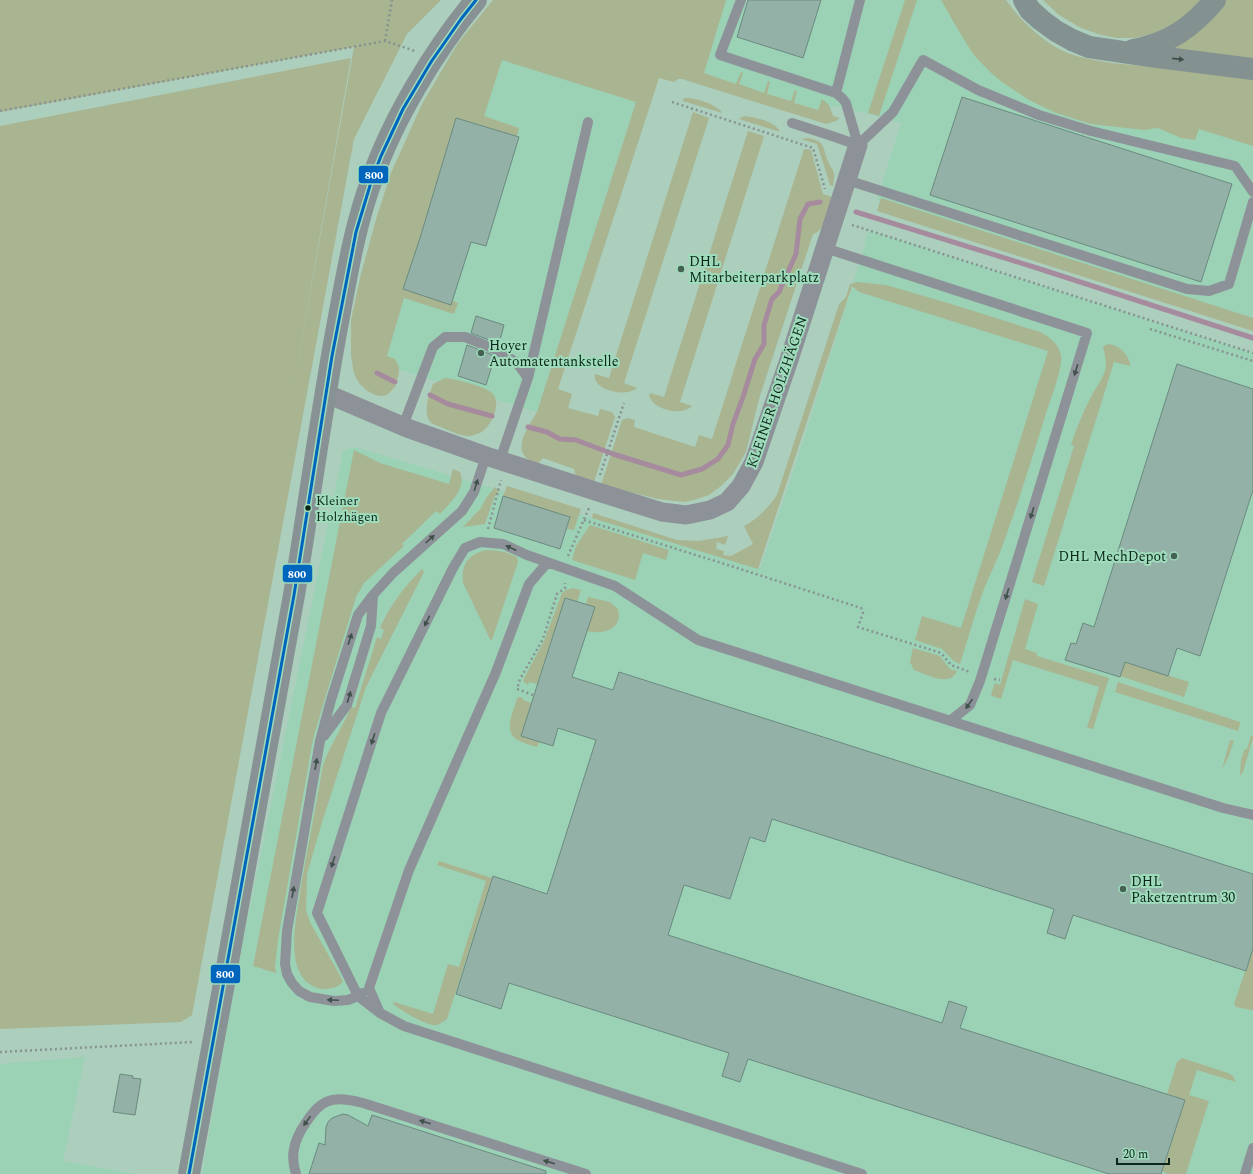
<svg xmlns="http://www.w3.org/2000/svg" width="1253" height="1174" font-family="Spectral,serif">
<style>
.built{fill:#9bd2b6}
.green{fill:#a9b490}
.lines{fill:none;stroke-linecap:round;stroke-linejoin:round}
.stream{stroke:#a68b9e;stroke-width:5}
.building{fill:#93b1a6;stroke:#6b8a80}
.path{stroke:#879291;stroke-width:2.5;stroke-dasharray:2 3;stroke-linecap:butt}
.lane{stroke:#8d9298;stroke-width:10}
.street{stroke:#8d9298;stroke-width:19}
.secondary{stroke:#889294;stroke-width:22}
.highway{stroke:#839191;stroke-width:22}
.bus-1-casing{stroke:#9edcbc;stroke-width:6}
.bus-1{stroke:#0065bd;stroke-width:3}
.oneway{fill:#3c514a}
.oneway2{fill:#40514c}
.poi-dot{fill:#456153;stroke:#9edcbc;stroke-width:1.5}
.bus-dot{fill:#0d261a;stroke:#9edcbc;stroke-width:1.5}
.labels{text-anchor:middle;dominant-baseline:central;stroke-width:4;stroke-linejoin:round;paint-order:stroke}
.bus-label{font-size:13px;fill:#0d261a;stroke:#9edcbc;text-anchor:start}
.poi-label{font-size:14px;fill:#0d261a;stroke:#9edcbc;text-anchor:start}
.street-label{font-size:14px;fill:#0d261a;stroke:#9edcbc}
.line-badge{stroke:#9edcbc;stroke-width:1.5}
.badge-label{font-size:11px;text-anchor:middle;font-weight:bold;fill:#fff}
</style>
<rect width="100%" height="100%" fill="#accebd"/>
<!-- built -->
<path class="built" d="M 514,0 L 968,0 L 993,39 L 1253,113 L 1253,331 L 877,200 L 901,123 L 839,106 L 818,110 L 703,73 L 650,58 L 537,412 L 362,358 L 403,187 Z
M 868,230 L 1253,353 L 1253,1174 L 202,1174 L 235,981 L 343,451 L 355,447 L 760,568 L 793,473 L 863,252 Z
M 85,1057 L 63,1161 L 136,1174 L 0,1174 L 0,1064 Z"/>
<!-- green -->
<path class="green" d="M 0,0 L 441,0 L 407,34 L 354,139 L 192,1015 L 181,1022 L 0,1029 L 0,126 L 351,58 L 288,418 L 354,47 L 0,112 Z
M 493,0 L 726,0 L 704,73 L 736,84 L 741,72 L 743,73 L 739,84 L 764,93 L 768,81 L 770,82 L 767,94 L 791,101 L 795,90 L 797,91 L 794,103 L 818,110 L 822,99 L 829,105 L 833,116 L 840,118 L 836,121 L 826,124 L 682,79 L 678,79 L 674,82 L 659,78 L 558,389 L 572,394 L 568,408 L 598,416 L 600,409 L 612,412 L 615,417 L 594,482 L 576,476 L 574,469 L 543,458 L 538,464 C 535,463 531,462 529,460 C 511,448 530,425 537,412 L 636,102 L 502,60 L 484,116 L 519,128 L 517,136 L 456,118 L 452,300 L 458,303 L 454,314 L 404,298 L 387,356 L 395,359 L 399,367 L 399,373 L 395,387 L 387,395 L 381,396 L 375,395 L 366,390 L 359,383 L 354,374 L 351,356 L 351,320 L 361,274 L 377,216 L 391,173 L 422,104 L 458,43 Z
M 905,0 L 917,0 L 879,116 L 868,113 Z
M 941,0 L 1006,0 C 1020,20 1038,37 1059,49 C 1084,62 1124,64 1151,67 C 1182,69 1212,72 1242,75 L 1253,78 L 1253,146 L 1199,129 L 1195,140 L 1181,138 L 1158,128 L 1144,130 L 1091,124 L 1056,113 L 1029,100 L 1002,82 L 990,72 L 973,54 L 957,28 Z
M 1043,0 L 1206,0 L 1192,13 L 1155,34 L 1133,38 L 1117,38 L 1101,35 L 1081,28 L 1059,15 Z
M 1226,0 L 1253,0 L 1253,61 L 1174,52 L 1174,45 L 1219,9 Z
M 685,98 C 694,97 715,104 721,111 L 722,113 L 683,101 L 683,99 Z
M 693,112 L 709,118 L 624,383 L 637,388 C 627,398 591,390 595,374 L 609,378 Z
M 744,116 C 755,117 773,121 780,131 L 777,131 L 739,119 Z
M 748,131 L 764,136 L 680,402 L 692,406 C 684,415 663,411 655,404 C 652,402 651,399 649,396 L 650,393 L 664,397 Z
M 808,138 C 824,141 823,146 827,159 C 833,173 836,169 833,186 L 830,185 L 817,144 L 801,139 Z
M 804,149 L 811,150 L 823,194 L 832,197 L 831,201 C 827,211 825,231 813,234 L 759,399 L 746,452 L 733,474 L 721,486 L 709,495 L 694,500 L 684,502 L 658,499 L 601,485 L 622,420 L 627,418 L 635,420 L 634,427 L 695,447 L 699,435 L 712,439 Z
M 881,198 L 1253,318 L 1253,331 L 877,211 Z
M 857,282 L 886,285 L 948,303 L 1040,332 C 1050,337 1059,344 1061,356 C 1063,370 1049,402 1045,417 C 1031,461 1018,504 1002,547 C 997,561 990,574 984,589 C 975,613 968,639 960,664 L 954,661 L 942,649 L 915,640 L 922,616 L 961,628 L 1048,351 L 859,292 L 852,286 L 758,569 L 592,518 L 593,513 L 677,540 L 699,541 L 728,536 L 725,545 L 717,542 L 716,549 L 724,551 L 723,555 L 731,556 L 753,544 L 744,526 C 758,519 768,508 777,495 L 839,304 L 846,297 L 850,284 Z
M 1109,344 C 1120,346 1128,354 1130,364 L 1130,366 L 1114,362 L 1044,586 L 1032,582 L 1074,446 L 1071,445 C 1076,429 1082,414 1090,399 C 1095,387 1105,378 1106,365 C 1106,359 1104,352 1103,346 Z
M 445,378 C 455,379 484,386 492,393 C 502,402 492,425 483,431 C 479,434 470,437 466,436 C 454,434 442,427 431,423 C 422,412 429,396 433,384 Z
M 354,450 L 380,463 L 449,484 L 453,469 L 460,472 C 467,489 450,503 440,514 L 436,511 L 402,544 L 404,546 L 364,583 L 356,597 L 326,695 L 313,739 L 278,940 L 275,967 L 276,973 L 253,966 Z
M 507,486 L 581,509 L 574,530 L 567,529 L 570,517 L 503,496 Z
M 495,487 L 499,491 L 494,498 L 485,524 L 463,527 L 481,508 L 486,498 Z
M 590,525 L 669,550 L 666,560 L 643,553 L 635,580 L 572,560 L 576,546 Z
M 486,550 C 497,550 508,552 517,557 L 518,562 L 492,640 L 490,639 L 463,583 C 461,564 468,555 486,550 Z
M 422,569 L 424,572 L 366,687 L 323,819 L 307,874 L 306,910 L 310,922 L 343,981 C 340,987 331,989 324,989 C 306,988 297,973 295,956 C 292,933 298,909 301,886 C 308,846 316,805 323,765 C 330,745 343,727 351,707 L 355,708 L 377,637 L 381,639 L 384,630 L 380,628 C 390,605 404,587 422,569 Z
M 573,588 L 581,590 L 577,602 L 565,598 L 537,684 L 529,682 L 528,685 L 525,683 L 523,680 L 544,641 L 562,593 L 566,590 Z
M 588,597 L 610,602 L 618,609 C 623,630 602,635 587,631 L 595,607 L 586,604 Z
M 1025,599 L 1038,604 L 1025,649 L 1037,653 L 1037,656 L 1109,678 L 1093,729 L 1087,728 L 1099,687 L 1013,660 L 1001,699 L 992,696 L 991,694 L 995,683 L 1000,685 Z
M 913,648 L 940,656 L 950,669 L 957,671 C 950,688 926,674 914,670 L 910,662 Z
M 1125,662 L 1189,682 L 1184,697 L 1120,676 Z
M 1118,682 L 1240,722 L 1240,724 L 1238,731 L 1115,692 Z
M 520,697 L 523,698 L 523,700 L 531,703 L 521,736 L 539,742 L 537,747 C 531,745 522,743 516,739 C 503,729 514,711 517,698 Z
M 1251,736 L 1253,736 L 1253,738 L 1243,772 L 1240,776 L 1241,759 L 1245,749 L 1247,749 Z
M 1230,740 L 1234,741 L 1228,758 L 1222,769 Z
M 439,861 L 492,878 L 447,1019 C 443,1022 438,1026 433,1025 C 422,1023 402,1011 393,1004 L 394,1002 L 433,1014 L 448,964 L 459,967 L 486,881 L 437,865 Z
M 1253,948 L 1253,1010 L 1251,1010 L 1236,1007 L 1234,1004 Z
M 1182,1058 L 1228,1073 L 1233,1076 L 1236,1082 L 1197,1070 L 1189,1095 L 1209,1101 L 1186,1174 L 1168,1174 L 1162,1171 L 1185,1100 L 1167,1094 L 1177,1062 Z"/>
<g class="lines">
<!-- stream -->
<path class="stream" d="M 856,212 L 1037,268 L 1253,338
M 377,373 L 395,382
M 430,395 L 448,404 L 492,416
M 528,427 L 547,432 L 560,439 L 576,440 L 613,454 L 681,475 L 702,469 L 718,459 L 728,445 L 733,424 L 743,397 L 755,359 L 764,344 L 764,325 L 772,299 L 779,292 L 796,254 L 800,219 L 808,204 L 820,202"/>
</g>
<!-- building -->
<path class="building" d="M 748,0 L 821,0 L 803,58 L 737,37 Z
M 962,97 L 1232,184 L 1201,282 L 930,195 Z
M 456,118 L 519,137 L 486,246 L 471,242 L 451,305 L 403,289 L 420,238 Z
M 476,316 L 504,325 L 499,344 L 471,333 Z
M 467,345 L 495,356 L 486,385 L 458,376 Z
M 1177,364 L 1253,389 L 1253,490 L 1200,656 L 1177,648 L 1168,676 L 1125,662 L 1120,677 L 1065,660 L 1071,643 L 1076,644 L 1083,623 L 1094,627 Z
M 503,496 L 570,517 L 560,549 L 494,528 Z
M 565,598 L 595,607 L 572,677 L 613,690 L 619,672 L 1253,874 L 1253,948 L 1246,971 L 1073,915 L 1065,939 L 1047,933 L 1054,909 L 772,819 L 765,842 L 750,837 L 730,899 L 684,885 L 668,935 L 942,1023 L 949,1001 L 967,1007 L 960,1028 L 1185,1100 L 1161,1174 L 1109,1174 L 748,1059 L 740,1082 L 722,1076 L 729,1053 L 509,983 L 501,1009 L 456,994 L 493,876 L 547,894 L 596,740 L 558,728 L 553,746 L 521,736 Z
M 120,1074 L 133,1076 L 132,1078 L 141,1079 L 135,1115 L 113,1112 Z
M 343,1114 L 348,1115 L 368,1126 L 372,1115 L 546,1171 L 546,1174 L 309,1174 L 319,1143 L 325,1145 L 326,1127 L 328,1122 L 332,1118 Z"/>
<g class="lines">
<!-- path -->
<path class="path" d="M 385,41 L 392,0
M 672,102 L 813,148 L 825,189
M 0,111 L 385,41 L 415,51
M 852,225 L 1253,353
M 1150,329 L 1253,361
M 600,475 L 624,403
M 584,520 L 731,566 L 861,608 L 863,613 L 858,627 L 941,653 L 951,665 L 970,672
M 488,529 L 501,480
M 568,556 L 589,508
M 994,679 L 1000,680
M 533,695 L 517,689 L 520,679 L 543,639 L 557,594 L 565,588 L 565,583
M 0,1052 L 193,1042"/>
<!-- lane -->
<path class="lane" d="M 741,0 L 720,55 L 836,93 L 842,98 L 846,103 L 858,145
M 836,93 L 860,0
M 792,123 L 829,135 L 858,145
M 858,145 L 893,112 L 923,60 L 978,90 L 1039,115 L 1091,131 L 1235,166 L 1253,192
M 847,180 L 1187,289 L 1209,291 L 1229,284 L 1253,202
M 825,248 L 1087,333 L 980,681 L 970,705 L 950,721
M 528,378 L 588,122
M 403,426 L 433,347 L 445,337 L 465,337 L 497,350 L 517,363 L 528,378 L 500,460
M 547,563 L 529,584 L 496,672 L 409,870 L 369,988 L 380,1013 L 404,1026 L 862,1174
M 324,736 L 347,705 L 371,626 L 373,596
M 362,993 L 358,996 L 348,1000 L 334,1001 L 310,997 L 299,991 L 292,983 L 287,974 L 285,964 L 287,931 L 320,741 L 331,700 L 358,615 L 373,595 L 393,573 L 462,511 L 474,492 L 486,456
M 380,1013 L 358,996 L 317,913 L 381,713 L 453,568 L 465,548 L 480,542 L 503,544 L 527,555 L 615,586 L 698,640 L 1223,808 L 1253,815
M 296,1174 C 294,1167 292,1157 294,1149 C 296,1135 313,1108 326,1102 C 338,1097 351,1100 363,1103 L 586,1174
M 1245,1174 L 1253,1148"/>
<!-- street -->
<path class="street" d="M 325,393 L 407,428 L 486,456 L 595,491 L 662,512 L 686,515 L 710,510 L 727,502 L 741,486 L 754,462 L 789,360 L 858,145"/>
<!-- secondary -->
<path class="secondary" d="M 189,1174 C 212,1049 235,925 257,800 C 269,732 282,663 294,595 C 309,504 321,413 338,322 C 347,274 355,225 372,179 C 393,119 435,49 476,0"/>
<!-- highway -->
<path class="highway" d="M 1024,0 L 1030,10 L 1041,20 L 1056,31 L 1072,40 L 1089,47 L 1150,56 L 1253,69
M 1133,50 C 1169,44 1192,27 1215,0"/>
<defs>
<path id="bus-1" d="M 189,1174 L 294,595 L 332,356 L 356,232 L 372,179 L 381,156 L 403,109 L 431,62 L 461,19 L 476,0"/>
</defs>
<!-- bus-1 casing -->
<use href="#bus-1" class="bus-1-casing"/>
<!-- bus-1 -->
<use href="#bus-1" class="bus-1"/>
</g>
<!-- one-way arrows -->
<defs><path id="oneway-solid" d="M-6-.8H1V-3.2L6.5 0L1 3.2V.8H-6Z"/></defs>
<use class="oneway" href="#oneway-solid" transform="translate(1178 59) rotate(6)"/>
<g class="oneway2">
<use href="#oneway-solid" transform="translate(1076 370) rotate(107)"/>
<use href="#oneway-solid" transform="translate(476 485) rotate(-72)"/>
<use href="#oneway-solid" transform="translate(1032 513) rotate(107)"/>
<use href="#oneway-solid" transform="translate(430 539) rotate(-42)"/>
<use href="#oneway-solid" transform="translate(511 548) rotate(-155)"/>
<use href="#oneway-solid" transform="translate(1007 594) rotate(107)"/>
<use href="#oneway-solid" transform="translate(427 621) rotate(116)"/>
<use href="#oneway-solid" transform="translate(350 639) rotate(-72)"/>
<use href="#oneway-solid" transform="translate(349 697) rotate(-73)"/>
<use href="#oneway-solid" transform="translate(969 704) rotate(126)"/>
<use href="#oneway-solid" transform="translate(373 739) rotate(108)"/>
<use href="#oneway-solid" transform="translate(316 764) rotate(-80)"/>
<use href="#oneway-solid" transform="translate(333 862) rotate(108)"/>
<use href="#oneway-solid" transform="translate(293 892) rotate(-80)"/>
<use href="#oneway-solid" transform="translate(333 1000) rotate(-177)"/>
<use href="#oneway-solid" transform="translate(307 1121) rotate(126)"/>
<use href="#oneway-solid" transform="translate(425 1122) rotate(-162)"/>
<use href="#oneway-solid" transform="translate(549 1162) rotate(-162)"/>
</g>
<!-- markers -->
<g class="poi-dot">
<circle cx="681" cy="269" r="4"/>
<circle cx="481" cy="353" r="4"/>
<circle cx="1174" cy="556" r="4"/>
<circle cx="1123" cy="889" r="4"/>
</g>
<circle class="bus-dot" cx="308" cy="508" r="3.5"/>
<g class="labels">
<!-- bus labels -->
<g class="bus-label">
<text x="316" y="501">Kleiner<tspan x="316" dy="16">Holzhägen</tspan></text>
</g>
<!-- poi labels -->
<g class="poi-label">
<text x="689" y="261">DHL<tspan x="689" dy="16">Mitarbeiterparkplatz</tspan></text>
<text x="489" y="345">Hoyer<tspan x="489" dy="16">Automatentankstelle</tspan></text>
<text x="1166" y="556" text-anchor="end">DHL MechDepot</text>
<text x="1131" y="881">DHL<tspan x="1131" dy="16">Paketzentrum 30</tspan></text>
</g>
<!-- street labels -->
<g class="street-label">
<text transform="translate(777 392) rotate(-71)">KLEINER HOLZHÄGEN</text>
</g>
</g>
<g class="line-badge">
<rect x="358" y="165" width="31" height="19" rx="4" fill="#0065bd"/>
<rect x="282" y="564" width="31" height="19" rx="4" fill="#0065bd"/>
<rect x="210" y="964" width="31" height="20" rx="4" fill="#0065bd"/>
</g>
<g class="badge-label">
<text x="374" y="179">800</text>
<text x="297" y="578">800</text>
<text x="225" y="978">800</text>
</g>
<!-- scale -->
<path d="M1117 1158v6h52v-6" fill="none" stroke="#0d261a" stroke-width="2"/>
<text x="1123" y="1158" font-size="12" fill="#0d261a" stroke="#9edcbc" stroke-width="3" paint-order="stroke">20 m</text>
</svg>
